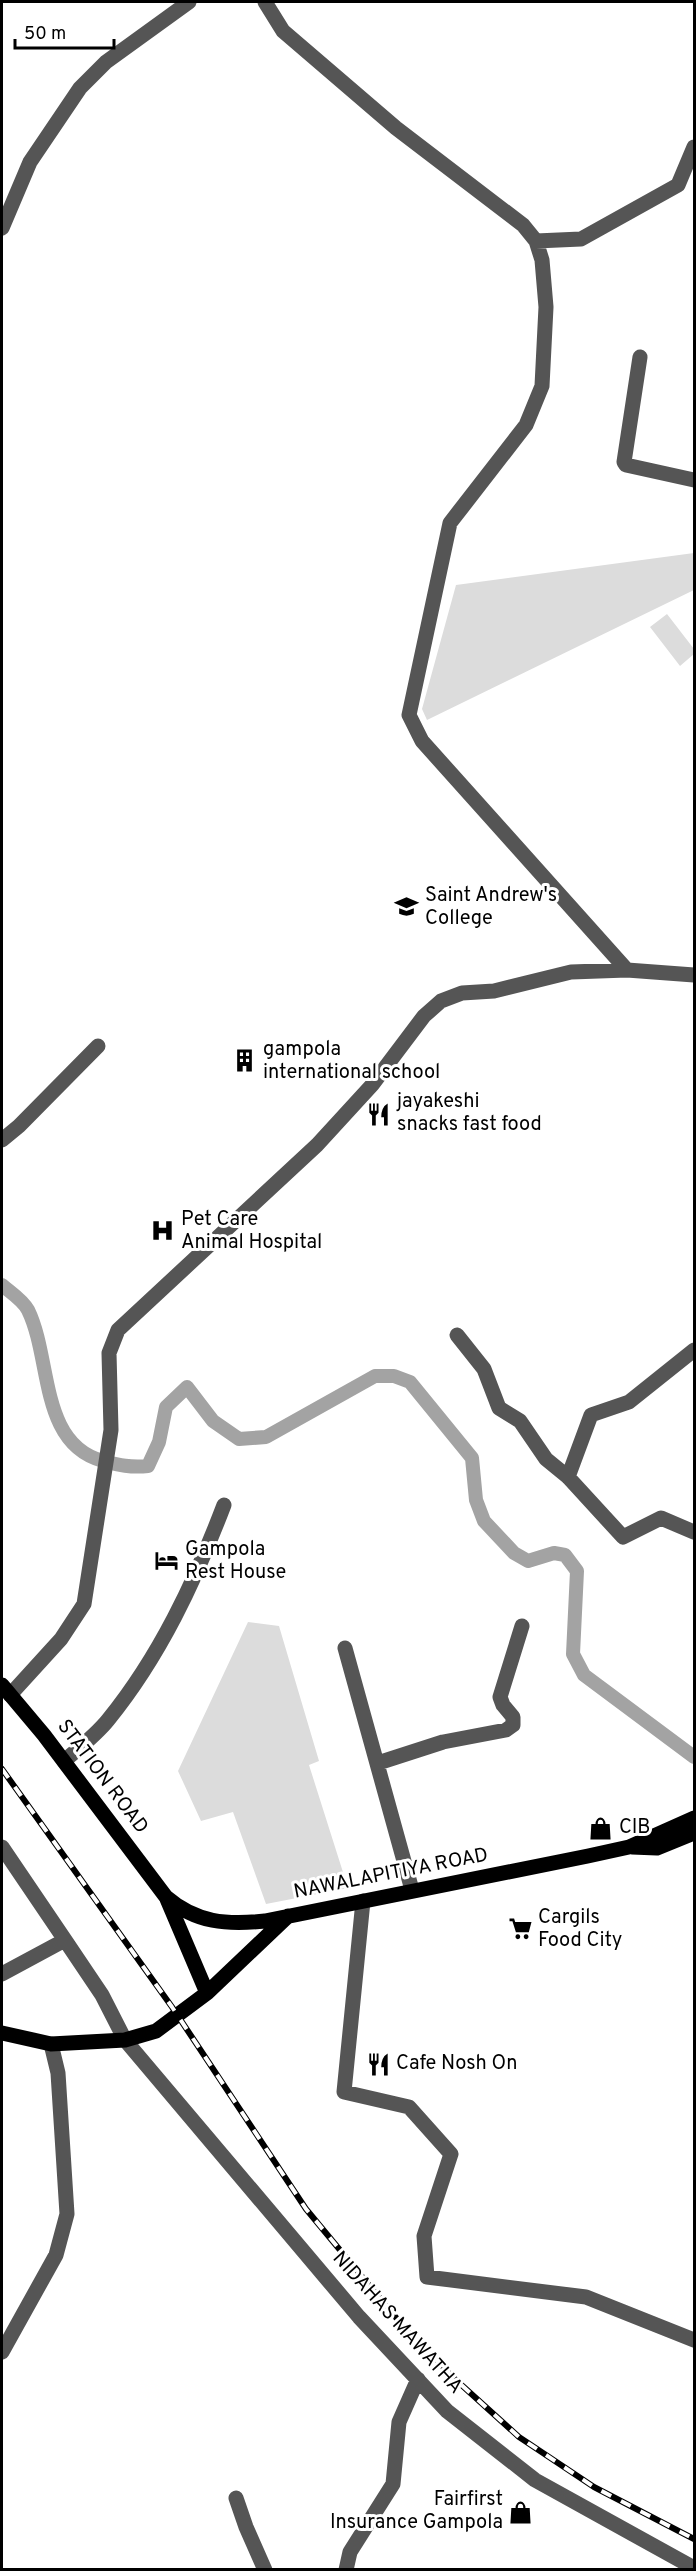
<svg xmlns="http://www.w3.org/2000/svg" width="696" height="2571" font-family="Overpass,sans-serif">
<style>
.green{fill:#dcdcdc}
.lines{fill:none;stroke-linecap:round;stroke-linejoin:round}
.canal{stroke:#a3a3a3;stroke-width:14}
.minor{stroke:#555;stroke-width:15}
.major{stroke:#000;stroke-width:15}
.rail-casing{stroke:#000;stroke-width:6}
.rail{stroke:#fff;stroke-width:4;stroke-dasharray:11;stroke-linecap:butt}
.labels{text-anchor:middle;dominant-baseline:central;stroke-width:6;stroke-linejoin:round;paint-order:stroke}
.poi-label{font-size:20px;fill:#000;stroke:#fff;text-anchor:start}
.street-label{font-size:20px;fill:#000;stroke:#fff}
</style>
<rect width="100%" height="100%" fill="#fff"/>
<!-- green -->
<path class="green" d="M 694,553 L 694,590 L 427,720 L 422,709 L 456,585 Z
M 667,614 L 694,649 L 694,654 L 680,666 L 650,627 Z
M 248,1622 L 279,1626 L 319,1761 L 309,1765 L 348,1888 L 266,1904 L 233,1812 L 201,1821 L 178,1771 Z"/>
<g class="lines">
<!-- canal -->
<path class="canal" d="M 2,1285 C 10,1292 23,1300 28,1310 C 52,1359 39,1444 103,1461 C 119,1465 131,1468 148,1466 L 159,1442 L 166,1407 L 187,1387 L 213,1421 L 239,1439 L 266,1437 L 375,1376 L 394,1376 L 410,1382 L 472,1458 L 476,1500 L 484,1521 L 514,1553 L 528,1561 L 554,1553 L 565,1555 L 577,1571 L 573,1654 L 584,1675 L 694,1757"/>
<!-- minor -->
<path class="minor" d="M 265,2 L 283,31 L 396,128 L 523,225 L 536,241 L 542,260 L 546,307 L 542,386 L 526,425 L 450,523 L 409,715 L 422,741 L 627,970
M 2,228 L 30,162 L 80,88 L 106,62 L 189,2
M 536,241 L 581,239 L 678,185 L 694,147
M 640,357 L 624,462 L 626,465 L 694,480
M 2,1140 L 19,1126 L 98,1046
M 457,1335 L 484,1369 L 499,1408 L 520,1421 L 546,1459 L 568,1477 L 623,1537 L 661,1518 L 694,1532
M 568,1477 L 591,1415 L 629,1402 L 694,1350
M 345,1648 L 412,1890
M 10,1695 L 61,1639 L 84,1604 L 111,1430 L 109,1353 L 118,1330 L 317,1145 L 372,1085 L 424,1016 L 441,1001 L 462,993 L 494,991 L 571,972 L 627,970 L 694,975
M 64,1761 C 79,1748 96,1735 108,1720 C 160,1656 195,1581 224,1505
M 378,1763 L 443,1742 L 506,1730 L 513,1725 L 513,1717 L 503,1705 L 500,1697 L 522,1626
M 2,1847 L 65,1940
M 363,1901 L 344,2092 L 409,2107 L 451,2154 L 424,2236 L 427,2277 L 586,2297 L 694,2340
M 2,1974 L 65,1940 L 102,1995 L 125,2040 L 359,2317 L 447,2411 L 535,2480 L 694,2568
M 2,2352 L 56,2255 L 67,2214 L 58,2073 L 51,2044
M 236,2498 L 246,2527 L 265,2570
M 346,2570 L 350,2552 L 393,2484 L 399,2422 L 418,2379"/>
<!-- major -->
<path class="major" d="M 2,1685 L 44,1735 L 166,1897 C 196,1923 227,1925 265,1921 L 588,1856 L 629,1847 L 694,1818
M 632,1847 L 657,1848 L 694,1833
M 167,1899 L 207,1993
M 2,2033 L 51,2044 L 125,2040 L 156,2031 L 207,1993 L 288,1916"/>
<defs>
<path id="rail" d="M 2,1769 L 172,2007 L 306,2209 L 403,2326 L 456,2380 L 519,2437 L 594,2487 L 694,2539"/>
</defs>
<!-- rail casing -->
<use href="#rail" class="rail-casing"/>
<!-- rail -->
<use href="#rail" class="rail"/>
</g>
<!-- icons -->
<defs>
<symbol id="school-bare" viewBox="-9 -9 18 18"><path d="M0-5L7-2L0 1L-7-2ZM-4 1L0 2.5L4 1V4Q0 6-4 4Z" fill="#000" stroke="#fff" stroke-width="2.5" paint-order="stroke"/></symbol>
<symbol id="building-bare" viewBox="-9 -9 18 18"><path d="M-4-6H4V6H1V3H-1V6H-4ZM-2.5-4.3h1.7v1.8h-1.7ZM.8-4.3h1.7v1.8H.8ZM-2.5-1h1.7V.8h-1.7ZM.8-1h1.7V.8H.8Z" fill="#000" stroke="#fff" stroke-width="2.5" paint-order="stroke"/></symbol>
<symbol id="restaurant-bare" viewBox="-9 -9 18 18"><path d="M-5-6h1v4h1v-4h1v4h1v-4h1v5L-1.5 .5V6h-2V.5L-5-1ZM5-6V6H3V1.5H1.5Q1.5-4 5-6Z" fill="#000" stroke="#fff" stroke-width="2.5" paint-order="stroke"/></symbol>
<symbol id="hospital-bare" viewBox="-9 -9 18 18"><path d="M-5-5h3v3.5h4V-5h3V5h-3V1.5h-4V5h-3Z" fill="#000" stroke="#fff" stroke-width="2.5" paint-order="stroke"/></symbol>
<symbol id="hotel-bare" viewBox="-9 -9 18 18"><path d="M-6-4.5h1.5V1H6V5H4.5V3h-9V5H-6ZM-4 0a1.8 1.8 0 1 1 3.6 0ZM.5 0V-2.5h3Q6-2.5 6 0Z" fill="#000" stroke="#fff" stroke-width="2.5" paint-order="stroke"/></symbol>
<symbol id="shop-bare" viewBox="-9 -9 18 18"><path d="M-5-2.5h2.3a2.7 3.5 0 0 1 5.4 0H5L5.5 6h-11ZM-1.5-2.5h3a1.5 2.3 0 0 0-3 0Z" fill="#000" stroke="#fff" stroke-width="2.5" paint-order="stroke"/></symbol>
<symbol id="supermarket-bare" viewBox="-9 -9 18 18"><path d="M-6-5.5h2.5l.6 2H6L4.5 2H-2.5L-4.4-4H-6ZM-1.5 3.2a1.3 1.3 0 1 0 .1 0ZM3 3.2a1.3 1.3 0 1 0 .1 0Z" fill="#000" stroke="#fff" stroke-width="2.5" paint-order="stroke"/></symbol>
</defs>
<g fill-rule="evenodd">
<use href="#school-bare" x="390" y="890" width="33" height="33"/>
<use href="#building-bare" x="228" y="1044" width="33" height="33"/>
<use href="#restaurant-bare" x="362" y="1098" width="33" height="33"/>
<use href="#hospital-bare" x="146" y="1214" width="33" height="33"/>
<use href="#hotel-bare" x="150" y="1544" width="33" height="33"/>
<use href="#shop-bare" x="584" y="1812" width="33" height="33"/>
<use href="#supermarket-bare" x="504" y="1912" width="33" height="33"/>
<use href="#restaurant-bare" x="362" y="2048" width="33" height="33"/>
<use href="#shop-bare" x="504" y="2496" width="33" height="33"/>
</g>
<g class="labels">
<!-- poi labels -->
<g class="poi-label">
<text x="425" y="896">Saint Andrew's<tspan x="425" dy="23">College</tspan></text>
<text x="263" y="1050">gampola<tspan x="263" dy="23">international school</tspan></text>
<text x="397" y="1102">jayakeshi<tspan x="397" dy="23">snacks fast food</tspan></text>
<text x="181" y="1220">Pet Care<tspan x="181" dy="23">Animal Hospital</tspan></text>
<text x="185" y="1550">Gampola<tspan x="185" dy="23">Rest House</tspan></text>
<text x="619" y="1828">CIB</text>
<text x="538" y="1918">Cargils<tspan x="538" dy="23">Food City</tspan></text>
<text x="396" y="2064">Cafe Nosh On</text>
<text x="503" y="2500" text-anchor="end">Fairfirst<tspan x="503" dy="23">Insurance Gampola</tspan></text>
</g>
<!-- street labels -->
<g class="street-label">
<text transform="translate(102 1777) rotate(53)">STATION ROAD</text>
<text transform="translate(391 1874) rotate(-11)">NAWALAPITIYA ROAD</text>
<text transform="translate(397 2323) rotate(48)">NIDAHAS MAWATHA</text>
</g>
</g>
<!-- border -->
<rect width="696" height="2571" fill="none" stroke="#000000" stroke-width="6"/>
<!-- scale -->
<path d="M15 39v9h99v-9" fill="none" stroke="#000000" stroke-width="3"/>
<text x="24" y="39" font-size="18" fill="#000000" stroke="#ffffff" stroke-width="4.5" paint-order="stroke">50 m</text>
</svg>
